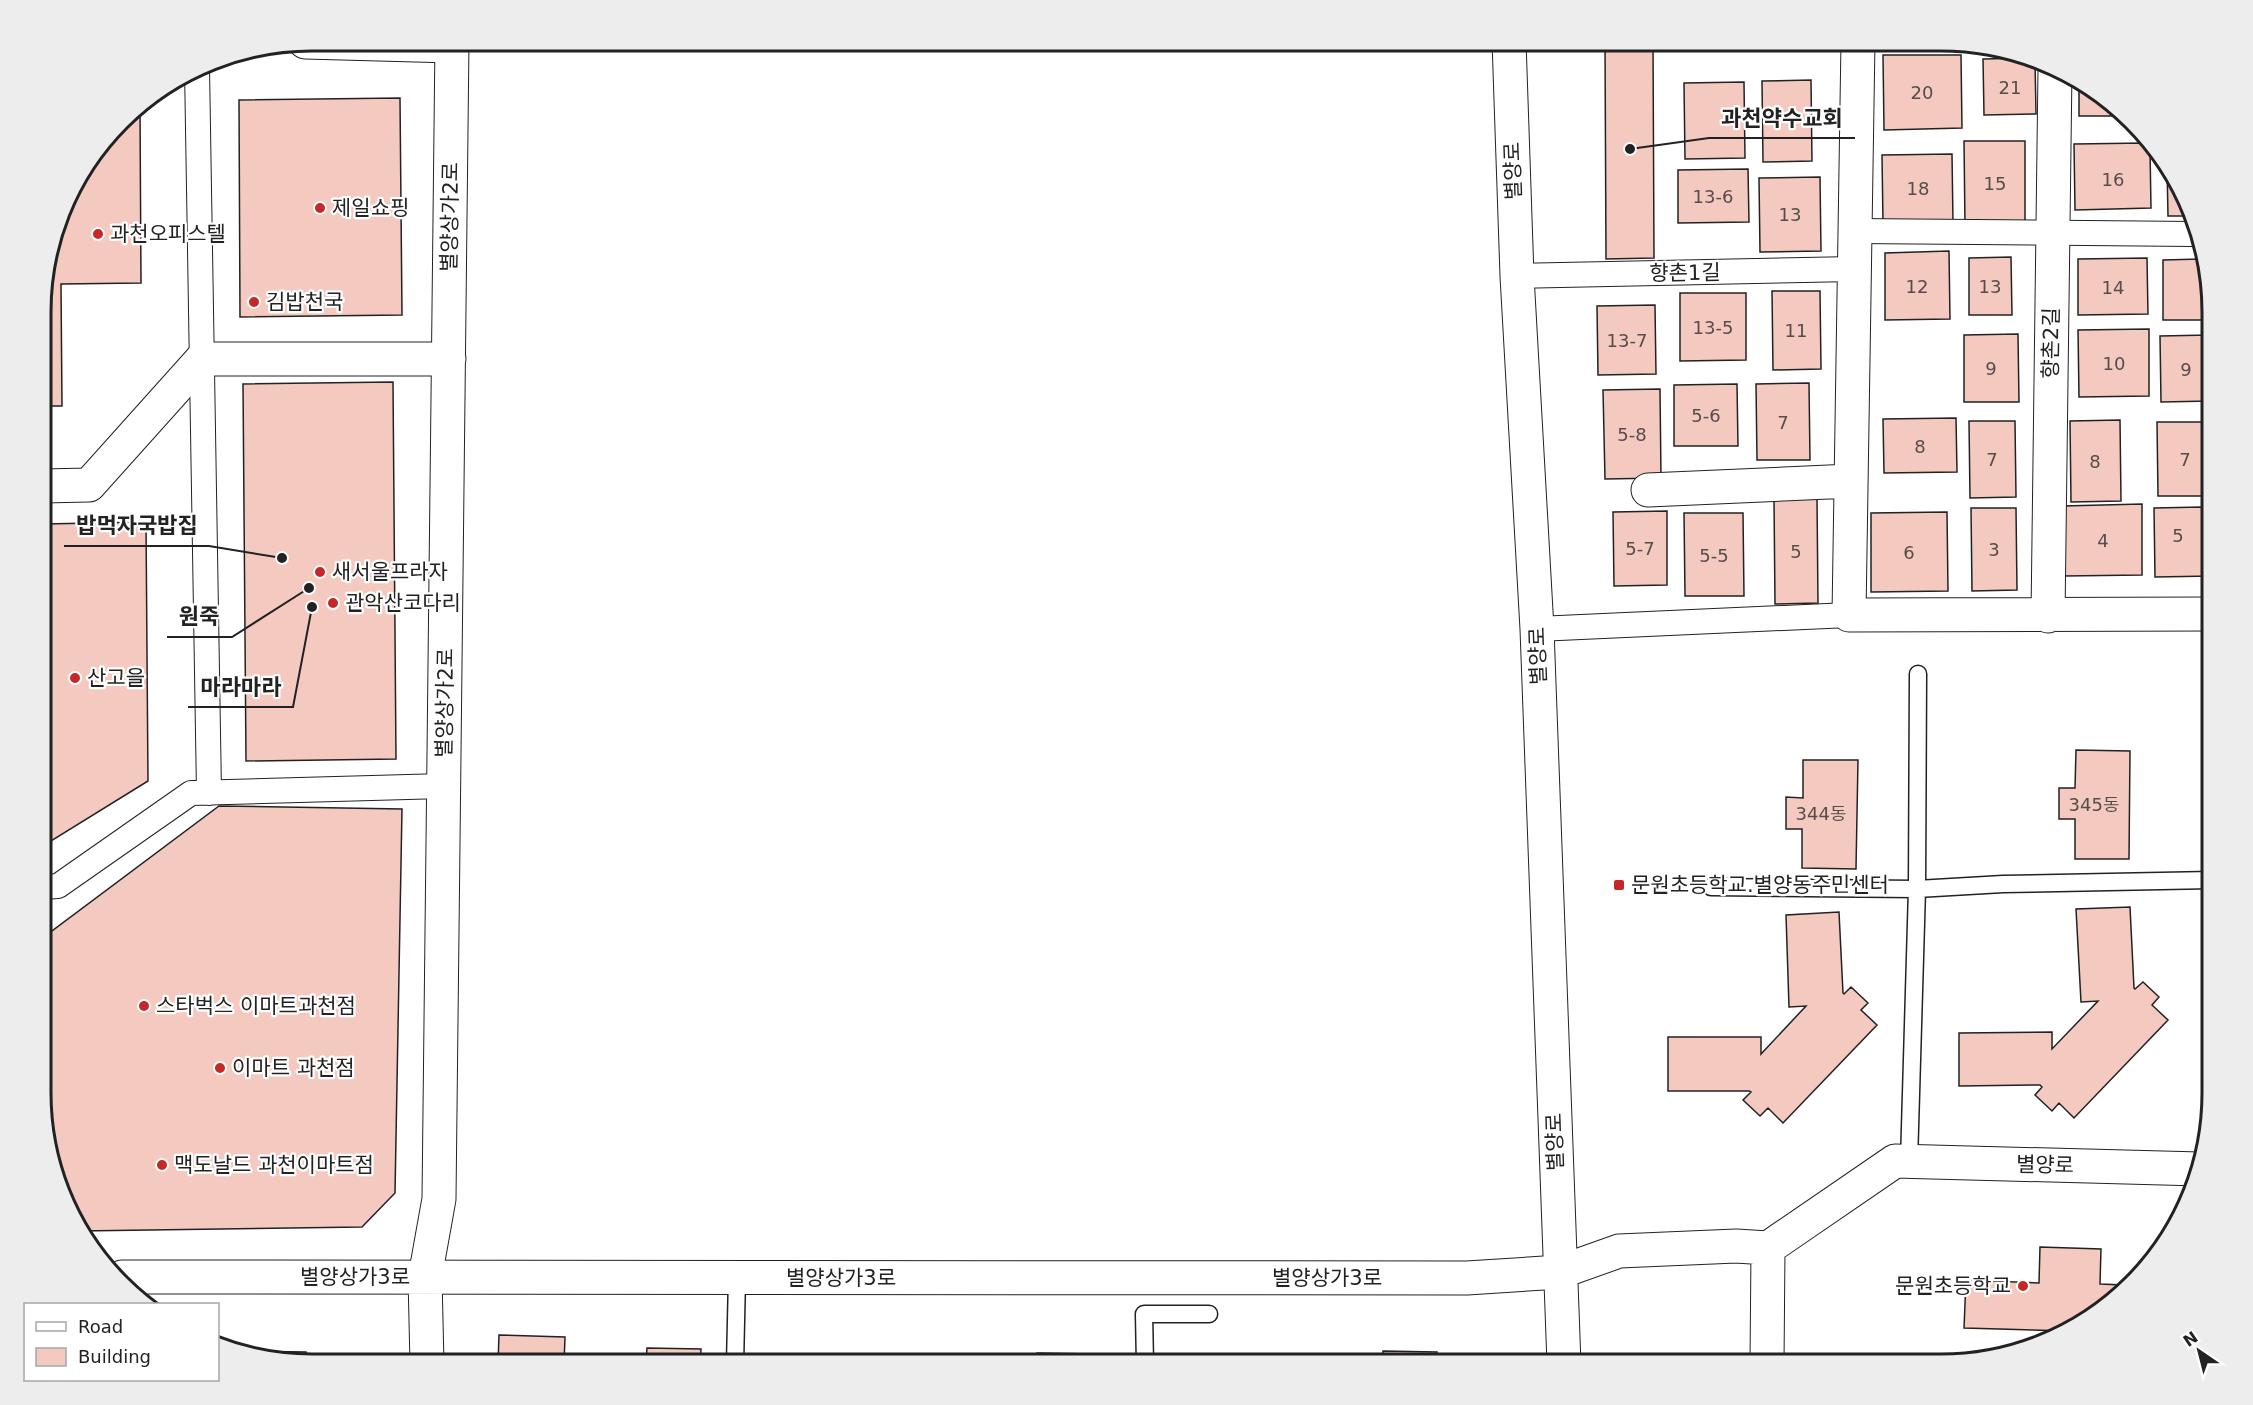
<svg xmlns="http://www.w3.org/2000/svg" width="2253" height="1405" font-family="'DejaVu Sans','Noto Sans KR',sans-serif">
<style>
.building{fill:#f3c9c0;stroke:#222;stroke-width:1.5}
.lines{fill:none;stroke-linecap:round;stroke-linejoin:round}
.service-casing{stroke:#222;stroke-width:19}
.pedestrian-casing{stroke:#222;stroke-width:26}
.minor-casing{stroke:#222;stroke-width:35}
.tertiary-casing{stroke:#222;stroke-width:35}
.service{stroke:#fff;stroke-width:16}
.pedestrian{stroke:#fff;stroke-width:24}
.minor{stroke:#fff;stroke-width:33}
.tertiary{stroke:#fff;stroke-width:33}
.poi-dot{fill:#c62828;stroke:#fff;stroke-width:2}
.labels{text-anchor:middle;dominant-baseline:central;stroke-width:4.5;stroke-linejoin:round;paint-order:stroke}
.number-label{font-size:18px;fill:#564c4a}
.street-label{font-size:21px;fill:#222;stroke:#fff}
.poi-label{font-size:21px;fill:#222;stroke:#fff;text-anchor:start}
.rim{fill:none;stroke:#222;stroke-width:3}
.leader{fill:none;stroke:#222;stroke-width:2}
.callout-dot{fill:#222;stroke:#fff;stroke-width:2}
.callout-label{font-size:22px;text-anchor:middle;font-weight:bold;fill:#222;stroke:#fff;stroke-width:4.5;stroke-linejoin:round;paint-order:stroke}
</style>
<rect width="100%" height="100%" fill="#fff"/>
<!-- building -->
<path class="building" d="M 1605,41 L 1653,41 L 1654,258 L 1606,259 Z
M 1757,41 L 1824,41 L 1824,47 L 1757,48 Z
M 1883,55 L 1961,55 L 1962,128 L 1884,130 Z
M 2030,58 L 2035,61 L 2036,114 L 1984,115 L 1983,59 Z
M 1811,80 L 1812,161 L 1763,162 L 1762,81 Z
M 2079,80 L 2092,86 L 2120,116 L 2079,116 Z
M 1744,82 L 1745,158 L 1685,159 L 1684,83 Z
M 400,98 L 402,315 L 240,317 L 239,100 Z
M 133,108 L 140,108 L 141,283 L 61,284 L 62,406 L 43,406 L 43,277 L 69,191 Z
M 1964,141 L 2025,141 L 2025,225 L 1965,226 Z
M 2145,143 L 2150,149 L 2151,208 L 2075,210 L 2074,144 Z
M 1952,154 L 1953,222 L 1883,223 L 1882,155 Z
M 2167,166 L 2176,176 L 2188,216 L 2168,216 Z
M 1748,169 L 1749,222 L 1678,223 L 1678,170 Z
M 1820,177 L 1821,251 L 1760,252 L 1759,178 Z
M 1949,251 L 1950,319 L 1885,320 L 1885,253 Z
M 2011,257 L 2012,315 L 1969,315 L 1969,258 Z
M 2147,258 L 2148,314 L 2078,315 L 2078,259 Z
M 2201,259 L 2212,294 L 2212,320 L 2163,320 L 2163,260 Z
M 1772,291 L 1820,291 L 1821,369 L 1773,370 Z
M 1680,293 L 1746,293 L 1746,360 L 1680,361 Z
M 1655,305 L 1656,374 L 1598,375 L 1597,306 Z
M 2149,329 L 2149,396 L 2079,397 L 2078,330 Z
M 2018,334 L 2019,402 L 1964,402 L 1964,335 Z
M 2210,335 L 2211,401 L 2161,402 L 2160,336 Z
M 393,382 L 396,759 L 246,761 L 243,384 Z
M 1809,383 L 1810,460 L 1757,460 L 1756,384 Z
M 1737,384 L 1738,446 L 1674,446 L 1674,385 Z
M 1660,389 L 1661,478 L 1605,479 L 1603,390 Z
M 1956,418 L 1957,472 L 1884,473 L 1883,419 Z
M 2120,420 L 2121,501 L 2071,502 L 2070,421 Z
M 1969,421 L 2015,421 L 2016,497 L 1970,498 Z
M 2157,422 L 2212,422 L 2212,496 L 2158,496 Z
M 1817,498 L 1818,603 L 1775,604 L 1774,500 Z
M 2142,504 L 2142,575 L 2064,576 L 2063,506 Z
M 2202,507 L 2202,562 L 2212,562 L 2212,576 L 2155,577 L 2154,508 Z
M 1971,508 L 2016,508 L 2017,590 L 1972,591 Z
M 1667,511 L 1667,585 L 1614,586 L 1613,512 Z
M 1947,512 L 1948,591 L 1871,592 L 1871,513 Z
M 1684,513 L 1743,513 L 1744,596 L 1685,596 Z
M 146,522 L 148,781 L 43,846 L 43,524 Z
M 2076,750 L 2130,751 L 2129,859 L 2075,859 L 2075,819 L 2059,819 L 2059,788 L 2075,788 Z
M 1803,760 L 1858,760 L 1856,869 L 1802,868 L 1802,829 L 1786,829 L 1786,797 L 1803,798 Z
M 219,806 L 402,809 L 395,1193 L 362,1227 L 79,1231 L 43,1128 L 43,1008 L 48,934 Z
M 2130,907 L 2134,988 L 2135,989 L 2143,982 L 2159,997 L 2152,1005 L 2168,1020 L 2074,1118 L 2059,1103 L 2052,1111 L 2035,1095 L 2042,1087 L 2040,1085 L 1959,1086 L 1959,1033 L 2052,1032 L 2052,1049 L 2098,1001 L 2081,1002 L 2076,909 Z
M 1839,912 L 1843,993 L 1844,994 L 1851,987 L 1868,1003 L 1861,1010 L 1877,1025 L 1783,1123 L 1768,1108 L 1760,1116 L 1743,1100 L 1751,1092 L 1749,1091 L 1668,1091 L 1668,1037 L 1761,1037 L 1761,1054 L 1806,1006 L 1789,1007 L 1786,915 Z
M 2040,1247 L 2101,1249 L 2100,1284 L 2123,1285 L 2077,1328 L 2068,1331 L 1964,1328 L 1966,1280 L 2039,1283 Z
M 499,1335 L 565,1337 L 564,1364 L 498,1364 Z
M 647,1348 L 701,1349 L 700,1364 L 646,1364 Z
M 233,1351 L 306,1352 L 306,1364 L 241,1355 Z
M 1383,1351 L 1437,1352 L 1436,1364 L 1382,1364 Z
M 1037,1353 L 1091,1354 L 1091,1364 L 1037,1364 Z"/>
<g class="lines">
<defs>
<path id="service" d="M 1711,887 L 1917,889 L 2003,884 L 2212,880
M 1909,1162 L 1917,889 L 1918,674
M 735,1364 L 737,1278
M 1145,1364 L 1144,1314 L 1209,1314"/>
<path id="pedestrian" d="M 197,68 L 209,793
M 1855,231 L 2194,234
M 1517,276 L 1854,269
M 1537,629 L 1849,615
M 43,887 L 58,886 L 191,793 L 444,786"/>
<path id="minor" d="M 1858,41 L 1849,615 L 2212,614
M 43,486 L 89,485 L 202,359 L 449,359
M 1648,490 L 1851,481
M 2048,616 L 2055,69
M 122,1277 L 1467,1278 L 1560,1272 L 1619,1251 L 1736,1246 L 1768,1248 L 1895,1161 L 2200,1169
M 427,1364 L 425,1277 L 439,1199 L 452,41
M 1767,1364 L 1768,1248"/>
<path id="tertiary" d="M 1509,41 L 1517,276 L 1537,629 L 1564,1364
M 305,42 L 452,46"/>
</defs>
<!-- service casing -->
<use href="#service" class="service-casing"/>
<!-- pedestrian casing -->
<use href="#pedestrian" class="pedestrian-casing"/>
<!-- minor casing -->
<use href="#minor" class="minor-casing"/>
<!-- tertiary casing -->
<use href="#tertiary" class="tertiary-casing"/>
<!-- service -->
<use href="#service" class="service"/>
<!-- pedestrian -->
<use href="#pedestrian" class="pedestrian"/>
<!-- minor -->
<use href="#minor" class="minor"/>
<!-- tertiary -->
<use href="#tertiary" class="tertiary"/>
</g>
<!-- markers -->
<g class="poi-dot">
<circle cx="320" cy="208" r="6"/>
<circle cx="98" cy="234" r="6"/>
<circle cx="254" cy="302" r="6"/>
<circle cx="320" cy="572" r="6"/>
<circle cx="333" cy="603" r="6"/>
<circle cx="75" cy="678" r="6"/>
<rect x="1613" y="879" width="12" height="12" rx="3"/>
<circle cx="144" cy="1006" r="6"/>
<circle cx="220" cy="1068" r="6"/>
<circle cx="162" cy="1165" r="6"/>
<circle cx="2023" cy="1286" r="6"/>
</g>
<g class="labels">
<!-- number labels -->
<g class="number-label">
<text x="2010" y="87">21</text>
<text x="1922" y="92">20</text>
<text x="2113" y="179">16</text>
<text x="1995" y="183">15</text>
<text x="1918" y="188">18</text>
<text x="1713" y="196">13-6</text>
<text x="1790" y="214">13</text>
<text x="1917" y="286">12</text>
<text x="1990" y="286">13</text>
<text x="2113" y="287">14</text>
<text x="1713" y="327">13-5</text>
<text x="1796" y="330">11</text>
<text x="1627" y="340">13-7</text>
<text x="2114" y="363">10</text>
<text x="1991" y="368">9</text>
<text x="2186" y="369">9</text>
<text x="1706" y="415">5-6</text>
<text x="1783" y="422">7</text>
<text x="1632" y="434">5-8</text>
<text x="1920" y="446">8</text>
<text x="1992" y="459">7</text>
<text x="2185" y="459">7</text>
<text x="2095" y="461">8</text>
<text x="2178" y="535">5</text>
<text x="2103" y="540">4</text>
<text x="1640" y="548">5-7</text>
<text x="1994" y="549">3</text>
<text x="1796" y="551">5</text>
<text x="1909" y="552">6</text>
<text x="1714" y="555">5-5</text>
<text x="2094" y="804">345동</text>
<text x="1821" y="813">344동</text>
</g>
<!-- street labels -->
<g class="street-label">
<text transform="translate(1513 171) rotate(-92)">별양로</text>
<text transform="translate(450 217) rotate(-89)">별양상가2로</text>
<text transform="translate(1685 273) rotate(-1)">향촌1길</text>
<text transform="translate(2051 343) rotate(-89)">향촌2길</text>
<text transform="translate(1538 656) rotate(-92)">별양로</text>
<text transform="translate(445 703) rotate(-89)">별양상가2로</text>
<text transform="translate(1555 1142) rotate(-92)">별양로</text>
<text transform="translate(2045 1165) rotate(1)">별양로</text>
<text x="355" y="1277">별양상가3로</text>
<text x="841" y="1278">별양상가3로</text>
<text x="1327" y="1278">별양상가3로</text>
</g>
<!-- poi labels -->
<g class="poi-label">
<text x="332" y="208">제일쇼핑</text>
<text x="110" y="234">과천오피스텔</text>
<text x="266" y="302">김밥천국</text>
<text x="332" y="572">새서울프라자</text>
<text x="345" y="603">관악산코다리</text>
<text x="87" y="678">산고을</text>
<text x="1631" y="885">문원초등학교.별양동주민센터</text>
<text x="156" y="1006">스타벅스 이마트과천점</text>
<text x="232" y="1068">이마트 과천점</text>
<text x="174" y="1165">맥도날드 과천이마트점</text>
<text x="2011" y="1286" text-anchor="end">문원초등학교</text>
</g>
</g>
<!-- crop -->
<path d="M0 0H2253V1405H0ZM312 51H1941A261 261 0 0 1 2202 312V1093A261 261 0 0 1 1941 1354H312A261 261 0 0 1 51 1093V312A261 261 0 0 1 312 51Z" fill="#ededed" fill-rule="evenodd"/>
<path class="rim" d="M312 51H1941A261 261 0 0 1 2202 312V1093A261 261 0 0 1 1941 1354H312A261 261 0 0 1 51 1093V312A261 261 0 0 1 312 51Z"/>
<!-- callouts -->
<path class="leader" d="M1630 149L1709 138H1855M282 558L209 546H64M309 588L232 637H167M312 607L293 707H188"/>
<g class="callout-dot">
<circle cx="1630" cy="149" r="6"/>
<circle cx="282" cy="558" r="6"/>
<circle cx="309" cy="588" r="6"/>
<circle cx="312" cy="607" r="6"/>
</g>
<g class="callout-label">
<text x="1782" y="126">과천약수교회</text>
<text x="137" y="533">밥먹자국밥집</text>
<text x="199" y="624">원죽</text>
<text x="241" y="695">마라마라</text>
</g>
<!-- legend -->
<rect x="24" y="1303" width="195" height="78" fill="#ffffff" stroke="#a7a7a7" stroke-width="1.5"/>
<rect x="36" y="1322" width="30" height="9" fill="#ffffff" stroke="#a7a7a7" stroke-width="1.5"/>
<text x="78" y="1333" font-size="18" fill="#222222">Road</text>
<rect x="36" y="1348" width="30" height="18" fill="#f3c9c0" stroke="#a7a7a7" stroke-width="1.5"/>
<text x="78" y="1363" font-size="18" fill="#222222">Building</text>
<!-- north arrow -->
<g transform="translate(2199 1351) rotate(325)" stroke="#ffffff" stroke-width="4.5" paint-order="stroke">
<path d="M0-4.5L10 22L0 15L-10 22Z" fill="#222222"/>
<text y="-9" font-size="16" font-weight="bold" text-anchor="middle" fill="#222222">N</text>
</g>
</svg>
